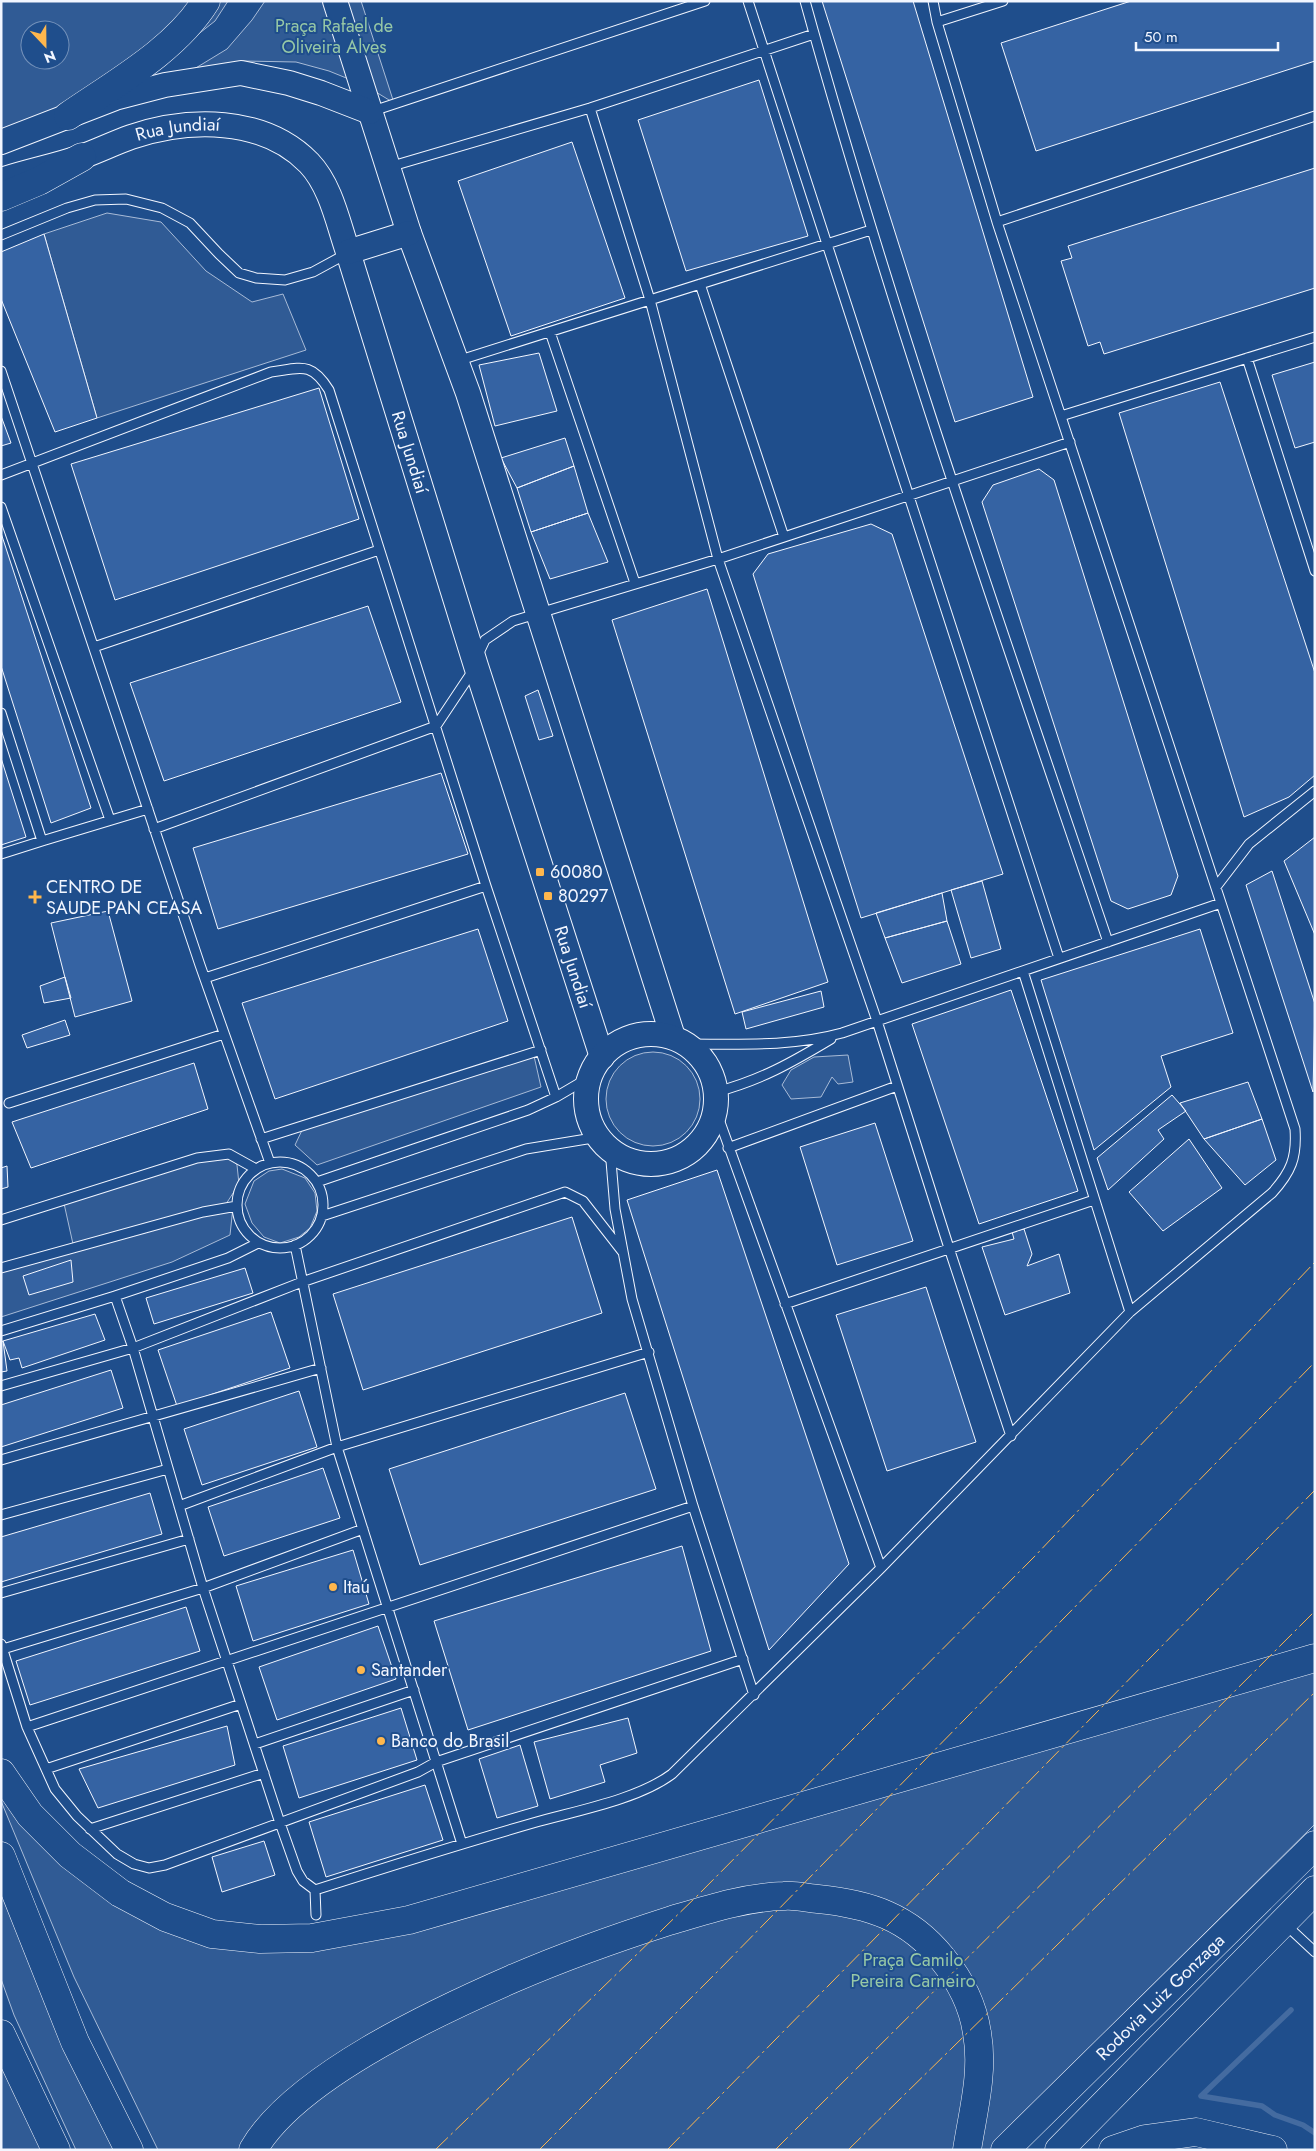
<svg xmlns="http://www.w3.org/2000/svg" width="1316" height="2151" font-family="Jost,sans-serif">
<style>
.built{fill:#305b95;stroke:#a8bbd7;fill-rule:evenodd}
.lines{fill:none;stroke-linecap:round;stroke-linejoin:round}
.stream{stroke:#446ba0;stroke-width:5.5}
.building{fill:#3563a3;stroke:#f2f6ff}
.lane-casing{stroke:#f2f6ff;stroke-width:11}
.secondary-casing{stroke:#f2f6ff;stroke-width:26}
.highway-casing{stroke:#f2f6ff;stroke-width:29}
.lane{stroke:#1f4e8c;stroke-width:9}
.secondary{stroke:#1f4e8c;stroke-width:24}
.highway{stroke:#1f4e8c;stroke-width:28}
.power{stroke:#ffb74d;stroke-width:1;stroke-dasharray:18 4 2.5 4;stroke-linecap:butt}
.poi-dot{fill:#ffb74d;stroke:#1f4e8c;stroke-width:2}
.labels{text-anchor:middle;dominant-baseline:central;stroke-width:4;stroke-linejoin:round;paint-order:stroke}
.park-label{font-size:18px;fill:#97c8a6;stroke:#1f4e8c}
.street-label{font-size:18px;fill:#f2f6ff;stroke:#1f4e8c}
.poi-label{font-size:18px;fill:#f2f6ff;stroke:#1f4e8c;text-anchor:start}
</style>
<rect width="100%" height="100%" fill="#1f4e8c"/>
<!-- built -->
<path class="built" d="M 1,1 L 228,1 L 215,21 L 164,61 L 127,80 L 1,132 ZM 30,30 L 60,30 L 60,60 L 30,60 Z
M 265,1 L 361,1 L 394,103 L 366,86 L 329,71 L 296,62 L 243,61 L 176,80 L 227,49 L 252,20 Z
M 107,213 L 161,222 L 206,271 L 252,302 L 283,294 L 306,350 L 97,418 L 44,234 Z
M606 1099a47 47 0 1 1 94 0a47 47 0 1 1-94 0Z
M 848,1055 L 853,1082 L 838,1084 L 832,1077 L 821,1097 L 791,1099 L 782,1085 L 791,1070 L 814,1057 Z
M 534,1056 L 541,1087 L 317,1165 L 295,1145 L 305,1124 Z
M 229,1154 L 237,1165 L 239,1184 L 226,1204 L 73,1244 L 63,1199 L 197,1158 Z
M 282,1169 L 305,1178 L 315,1193 L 317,1211 L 310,1228 L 299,1237 L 280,1243 L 264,1237 L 252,1223 L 245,1204 L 254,1181 L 269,1171 Z
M 233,1207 L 230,1235 L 172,1262 L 1,1317 L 1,1272 L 203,1212 Z
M 1315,1663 L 1315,1824 L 1003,2133 L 994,2150 L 158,2150 L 74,1977 L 1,1801 L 1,1791 L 67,1868 L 283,1949 Z
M 1,1866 L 126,2150 L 76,2150 L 14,2015 L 1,1979 Z
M 1,2021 L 60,2150 L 1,2150 Z"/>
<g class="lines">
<!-- stream -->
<path class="stream" d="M 1291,2010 L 1201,2096 L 1262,2106 L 1275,2115 L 1303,2125 L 1315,2133"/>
</g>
<!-- building -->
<path class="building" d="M 822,1 L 913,1 L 1033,397 L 955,422 Z
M 1131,1 L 1315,1 L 1315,61 L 1036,151 L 1001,43 Z
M 759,80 L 808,236 L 686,271 L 638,120 Z
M 572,142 L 625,298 L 511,336 L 458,181 Z
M 1315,168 L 1315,288 L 1104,354 L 1100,342 L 1088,346 L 1061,261 L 1072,258 L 1068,246 Z
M 44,234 L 97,418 L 55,432 L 1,299 L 1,252 Z
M 539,353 L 557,411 L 495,426 L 479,365 Z
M 1315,362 L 1315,442 L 1295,448 L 1272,375 Z
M 1220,382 L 1315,673 L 1315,775 L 1289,797 L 1244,817 L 1119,413 Z
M 319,388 L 359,519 L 115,600 L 71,464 Z
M 1,416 L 11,443 L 1,446 Z
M 565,438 L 574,466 L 517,488 L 501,458 Z
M 574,466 L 588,513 L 531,532 L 517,488 Z
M 1039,469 L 1054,480 L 1178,876 L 1171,895 L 1128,909 L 1111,901 L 982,502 L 993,485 Z
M 588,513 L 608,562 L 550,579 L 531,532 Z
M 871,524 L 892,534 L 1003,874 L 861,918 L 753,574 L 768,554 Z
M 1,533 L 91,808 L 51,823 L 1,666 Z
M 707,589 L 828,982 L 735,1014 L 612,620 Z
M 368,606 L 401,702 L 164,781 L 130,683 Z
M 538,690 L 553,736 L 539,740 L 525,696 Z
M 1,758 L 26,837 L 1,845 Z
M 441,773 L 468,854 L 218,929 L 193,848 Z
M 1315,837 L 1315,935 L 1284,861 Z
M 1272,871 L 1315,1004 L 1313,1092 L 1246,885 Z
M 982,881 L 1001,949 L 971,958 L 951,890 Z
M 942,893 L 947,921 L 885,938 L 876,913 Z
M 108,911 L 132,1001 L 75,1017 L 51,923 Z
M 947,921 L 961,964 L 902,983 L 885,938 Z
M 478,929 L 508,1021 L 275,1099 L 242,1003 Z
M 1200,929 L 1233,1033 L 1161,1056 L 1171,1087 L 1094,1150 L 1041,980 Z
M 65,977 L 71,998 L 44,1003 L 40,986 Z
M 1011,990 L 1078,1191 L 979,1224 L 912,1024 Z
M 821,991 L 824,1007 L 746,1029 L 742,1012 Z
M 65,1020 L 70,1035 L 27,1048 L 22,1035 Z
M 194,1063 L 208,1109 L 31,1168 L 12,1122 Z
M 1248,1082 L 1262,1119 L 1204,1139 L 1180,1103 Z
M 1172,1095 L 1186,1111 L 1158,1130 L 1164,1139 L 1108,1190 L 1097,1158 Z
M 1262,1119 L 1276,1160 L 1245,1185 L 1204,1139 Z
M 875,1123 L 913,1241 L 837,1265 L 800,1147 Z
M 1189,1139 L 1222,1188 L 1163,1231 L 1129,1192 Z
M 7,1166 L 8,1187 L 1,1189 L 1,1168 Z
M 717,1170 L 849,1564 L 769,1650 L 627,1200 Z
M 572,1217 L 602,1313 L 363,1390 L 333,1294 Z
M 1024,1229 L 1032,1254 L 1027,1266 L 1059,1254 L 1070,1293 L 1005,1315 L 982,1247 L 1014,1239 L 1012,1232 Z
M 71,1260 L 73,1282 L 29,1295 L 23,1276 Z
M 245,1268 L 253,1293 L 154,1324 L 146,1298 Z
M 926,1287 L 976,1442 L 887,1471 L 836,1315 Z
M 271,1312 L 290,1368 L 177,1406 L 158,1350 Z
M 95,1314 L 105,1340 L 22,1368 L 19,1358 L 10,1360 L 3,1341 Z
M 3,1341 L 7,1371 L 1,1372 L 1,1342 Z
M 111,1370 L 123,1408 L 1,1447 L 1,1405 Z
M 299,1391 L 317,1447 L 202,1485 L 184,1429 Z
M 625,1393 L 656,1489 L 420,1565 L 389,1469 Z
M 323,1468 L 340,1518 L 224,1556 L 208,1507 Z
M 150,1493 L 162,1534 L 1,1582 L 1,1537 Z
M 682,1546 L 711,1651 L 468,1730 L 434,1621 Z
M 353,1550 L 369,1604 L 253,1641 L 236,1586 Z
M 186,1607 L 200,1651 L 30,1705 L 16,1661 Z
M 378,1626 L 396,1679 L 277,1720 L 259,1667 Z
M 401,1708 L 417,1760 L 299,1798 L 283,1746 Z
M 628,1718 L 637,1753 L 600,1765 L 605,1782 L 550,1799 L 534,1742 Z
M 227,1726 L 235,1765 L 98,1808 L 79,1769 Z
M 520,1745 L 538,1806 L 497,1818 L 479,1759 Z
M 425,1785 L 443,1840 L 326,1877 L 309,1822 Z
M 264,1841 L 275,1875 L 222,1892 L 212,1857 Z"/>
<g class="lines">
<defs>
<path id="lane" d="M 748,1 L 1059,958
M 805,1 C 893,319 1002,630 1108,942
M 937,22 L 1003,1
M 590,108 L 650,300 L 718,559 L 877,1021 L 949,1248 L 1011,1436
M 370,112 L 705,1
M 389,167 L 590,108 L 814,34
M 997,222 L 1315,116
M 1,235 L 67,208 L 95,200 L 126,199 L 162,208 L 190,223 L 219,254 L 239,273 L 256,278 L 285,280 L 313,272 L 348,253
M 700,284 L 784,537
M 550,332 L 635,583
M 1247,358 L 1315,571
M 457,361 L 871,230
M 1,371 L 200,965 L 270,1163
M 1061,416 L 1315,337
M 1,475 L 271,372 C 301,368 311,361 329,390 L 486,886 L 556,1097
M 1,507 L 110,820
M 94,647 L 379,550
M 477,657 L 485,640 L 513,621 L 718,559 L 1070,442
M 1,713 L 42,841 L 148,809
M 154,829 L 436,726 L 474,669
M 1,854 L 42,841
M 1216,887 L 1249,844 L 1315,791
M 1023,971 L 1130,1312
M 205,978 L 486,886
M 687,1044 C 739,1044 791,1047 842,1033 L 1221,903 L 997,222 L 937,22 L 933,1
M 716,1092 C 761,1080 791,1063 831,1039
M 9,1103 L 224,1034
M 716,1111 L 881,1568
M 261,1139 L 541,1050
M 728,1148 L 897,1086
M 610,1149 L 615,1209 L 632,1299 L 693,1506 L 754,1695
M237 1205a43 43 0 1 1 86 0a43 43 0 1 1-86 0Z
M 317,1182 L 528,1110 L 556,1097 L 590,1077
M 322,1216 L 526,1149 L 599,1137
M 1,1220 L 197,1158 L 229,1154 L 256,1169
M 258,1243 L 228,1258 L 115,1296 L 133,1348 L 203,1588 L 280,1823 L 297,1871 L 303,1881 L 315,1890
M 295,1245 L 337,1447 L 462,1844
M 1,1268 L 203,1212 L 237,1206
M 785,1304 L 1094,1200
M 1,1331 L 115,1296
M 1,1386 L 133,1348 L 302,1282 L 565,1192 L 583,1201 L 622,1251
M 1,1460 L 321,1368
M 179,1506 L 337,1447 L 649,1352
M 1,1515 L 168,1469
M 1,1593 L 189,1539
M 1,1644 L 27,1727 L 55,1789 L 77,1816 L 117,1854 L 134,1864 L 149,1868 L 165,1865 L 418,1772 L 436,1762 L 743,1659
M 3,1649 L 203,1588 L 363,1529
M 27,1727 L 693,1506
M 255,1744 L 414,1690
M 46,1769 L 241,1704
M 90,1829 L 264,1773
M 315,1890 C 387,1867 460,1844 533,1823 C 575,1811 637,1800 672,1774 L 881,1568 L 1130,1312 L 1272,1193 C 1291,1172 1297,1158 1295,1129 L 1221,903
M 315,1890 L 316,1915
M 1286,1925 L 1315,1952"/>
<g id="secondary">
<path d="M 335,1 L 409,233 L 468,393 L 673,1037"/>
<path d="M 1,142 L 115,98 L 165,85 L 241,73 L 289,83 L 321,93 L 370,112"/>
<path id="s1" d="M 1,180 C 28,171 55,166 81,157 C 98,151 114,143 131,137 C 188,118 263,116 309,163 C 331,186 338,223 348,252 L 476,666 L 602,1057"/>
<path d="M 348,252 L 409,233"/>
<circle cx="651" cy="1099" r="65"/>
</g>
<g id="highway">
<path d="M 68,116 C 114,84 176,50 206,1"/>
<path d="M 1,197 L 39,181 L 82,157"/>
<path d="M 1,1773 L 30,1815 L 70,1855 L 120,1893 L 165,1917 L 212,1934 L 260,1939 L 312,1938 L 409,1920 L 1315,1658"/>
<path d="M 1,1856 L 75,2042 L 129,2150"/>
<path d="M 1,2034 L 56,2150"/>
<path d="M 253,2150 C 294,2078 436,2012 512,1979 C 563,1957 616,1938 669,1921 C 706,1910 745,1897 784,1896 C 795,1895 807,1898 818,1899 C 869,1904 909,1917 942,1958 C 960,1980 973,2005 977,2033 C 984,2072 973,2111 967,2150"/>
<path id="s2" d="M 1005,2150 L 1315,1845"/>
<path d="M 1059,2150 L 1315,1890"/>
<path d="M 1113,2150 L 1145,2139 L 1196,2132 L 1273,2150"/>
</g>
</defs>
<!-- lane casing -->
<use href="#lane" class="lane-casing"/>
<!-- secondary casing -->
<use href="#secondary" class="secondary-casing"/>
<!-- highway casing -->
<use href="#highway" class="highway-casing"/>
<!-- lane -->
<use href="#lane" class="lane"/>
<!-- secondary -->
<use href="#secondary" class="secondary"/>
<!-- highway -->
<use href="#highway" class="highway"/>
<!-- power -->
<path class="power" d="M 435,2150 L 697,1896 L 1034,1557 L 1315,1262
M 539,2150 L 719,1970 L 1315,1362
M 667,2150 L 1315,1490
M 775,2150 L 1315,1611
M 848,2150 L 1315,1692"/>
</g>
<!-- markers -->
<g class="poi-dot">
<rect x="535" y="867" width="10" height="10" rx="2.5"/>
<rect x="543" y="891" width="10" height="10" rx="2.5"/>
<path d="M32.5 889.5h5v5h5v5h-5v5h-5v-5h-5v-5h5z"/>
<circle cx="333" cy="1587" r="5"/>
<circle cx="361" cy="1670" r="5"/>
<circle cx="381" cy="1741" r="5"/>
</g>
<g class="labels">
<!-- park labels -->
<g class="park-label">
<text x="334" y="26">Praça Rafael de<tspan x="334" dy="21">Oliveira Alves</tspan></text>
<text x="913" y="1960">Praça Camilo<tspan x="913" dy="21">Pereira Carneiro</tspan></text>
</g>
<!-- street labels -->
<g class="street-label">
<text stroke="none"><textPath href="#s1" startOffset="185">Rua Jundiaí</textPath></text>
<text stroke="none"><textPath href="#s1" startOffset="634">Rua Jundiaí</textPath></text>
<text stroke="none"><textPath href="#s1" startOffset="1174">Rua Jundiaí</textPath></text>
<text stroke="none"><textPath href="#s2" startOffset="218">Rodovia Luiz Gonzaga</textPath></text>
</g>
<!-- poi labels -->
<g class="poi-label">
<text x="550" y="872">60080</text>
<text x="46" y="887">CENTRO DE<tspan x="46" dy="21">SAUDE PAN CEASA</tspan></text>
<text x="558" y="896">80297</text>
<text x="343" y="1587">Itaú</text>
<text x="371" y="1670">Santander</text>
<text x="391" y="1741">Banco do Brasil</text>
</g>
</g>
<!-- border -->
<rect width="1316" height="2151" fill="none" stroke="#f2f6ff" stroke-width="5"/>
<!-- north arrow -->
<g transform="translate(45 45) rotate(158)"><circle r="24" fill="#1f4e8c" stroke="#7391ba"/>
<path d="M0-4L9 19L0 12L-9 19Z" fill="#ffb74d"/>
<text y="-8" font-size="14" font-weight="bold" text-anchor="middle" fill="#f2f6ff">N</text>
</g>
<!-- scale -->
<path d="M1136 42v8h142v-8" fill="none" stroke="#f2f6ff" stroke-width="2.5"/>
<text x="1144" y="42" font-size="15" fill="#f2f6ff" stroke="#1f4e8c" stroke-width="4" paint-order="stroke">50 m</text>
</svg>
